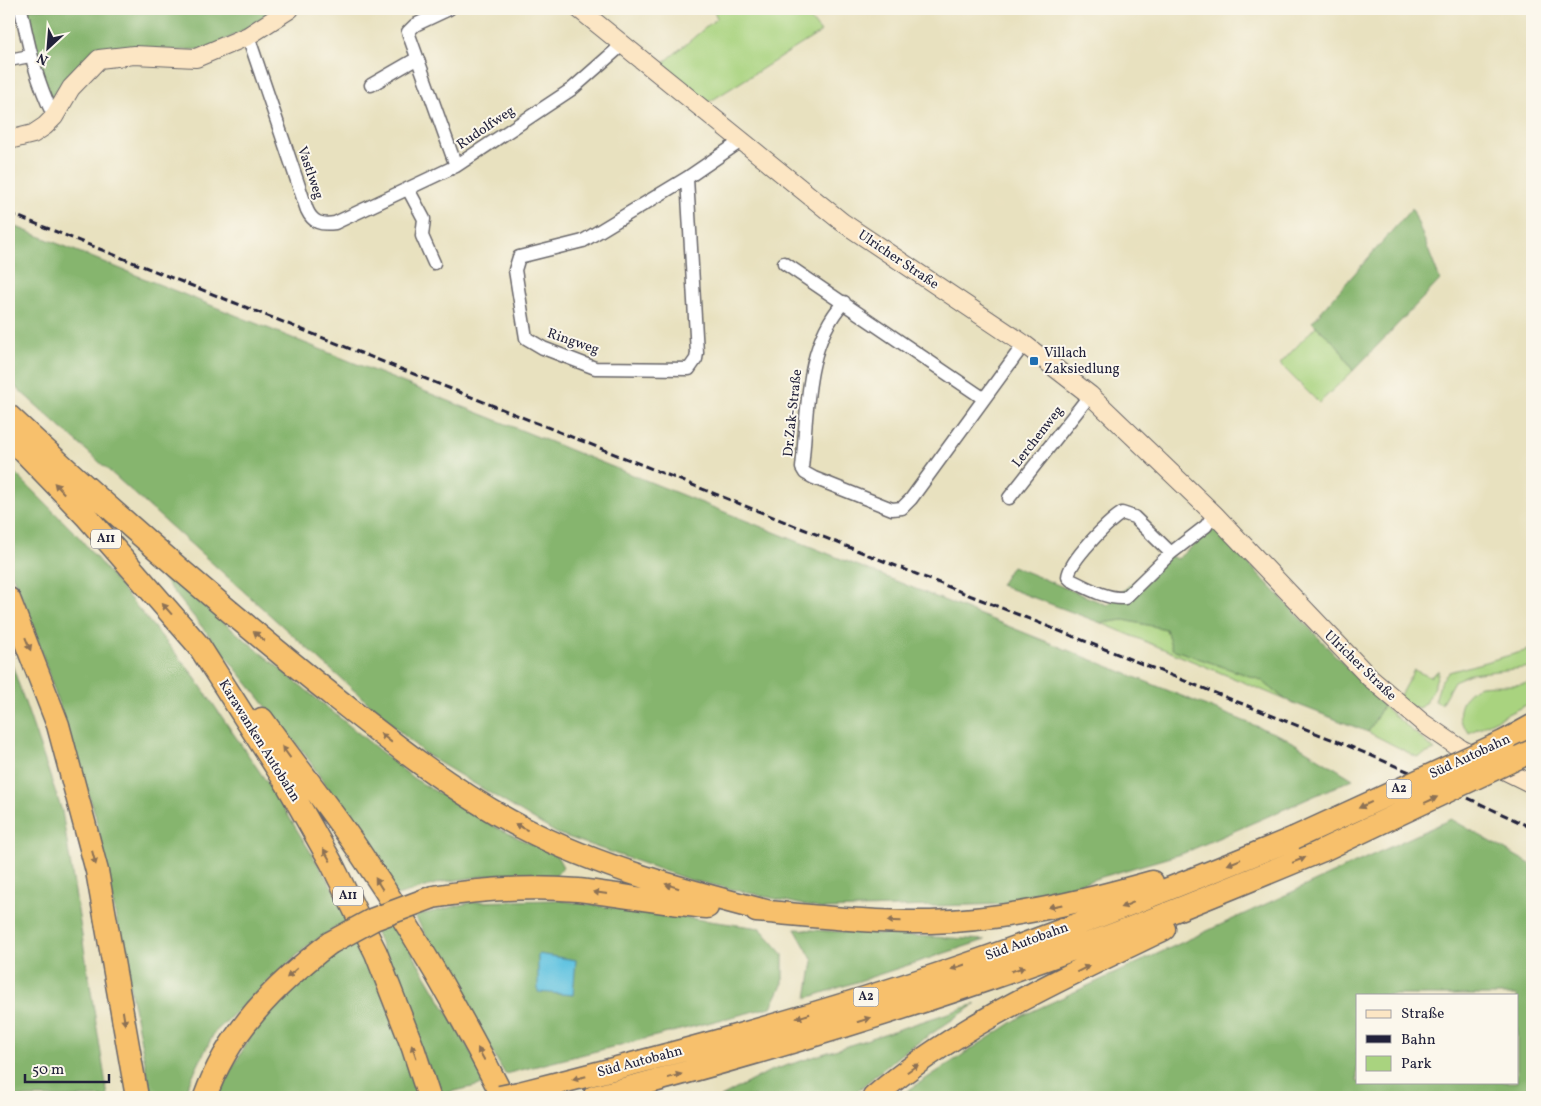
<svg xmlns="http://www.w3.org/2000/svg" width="1541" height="1106" font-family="Vollkorn,serif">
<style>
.green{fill:#a9d37f;stroke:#667a5d}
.forest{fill:#86b56e;stroke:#546c54;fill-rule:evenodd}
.water{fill:#61c3e0;stroke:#42728e}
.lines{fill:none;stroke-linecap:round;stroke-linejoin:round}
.street-casing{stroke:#676569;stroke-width:15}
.secondary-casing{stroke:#676569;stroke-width:20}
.highway-casing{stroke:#676569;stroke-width:25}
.street{stroke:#fff;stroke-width:12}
.secondary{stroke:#fce6c4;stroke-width:18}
.highway{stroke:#f7c06c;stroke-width:22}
.rail{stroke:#22223b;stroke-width:3;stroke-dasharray:8 4;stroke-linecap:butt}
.highway-bridge-casing{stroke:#676569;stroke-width:25;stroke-linecap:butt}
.highway-bridge{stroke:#f7c06c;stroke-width:22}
.oneway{fill:#8c7154}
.poi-dot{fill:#1f6fb2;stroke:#fbf7ec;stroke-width:2}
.labels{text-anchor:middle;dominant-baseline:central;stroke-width:4;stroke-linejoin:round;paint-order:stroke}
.shield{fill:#fbf7ec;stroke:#636270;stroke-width:1}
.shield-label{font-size:12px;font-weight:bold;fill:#22223b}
.street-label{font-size:14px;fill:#22223b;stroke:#fbf7ec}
.poi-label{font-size:14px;fill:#22223b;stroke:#fbf7ec;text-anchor:start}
</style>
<rect width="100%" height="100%" fill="#fbf7ec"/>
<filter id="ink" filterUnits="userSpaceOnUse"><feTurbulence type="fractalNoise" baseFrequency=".02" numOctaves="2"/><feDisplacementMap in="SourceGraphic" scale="10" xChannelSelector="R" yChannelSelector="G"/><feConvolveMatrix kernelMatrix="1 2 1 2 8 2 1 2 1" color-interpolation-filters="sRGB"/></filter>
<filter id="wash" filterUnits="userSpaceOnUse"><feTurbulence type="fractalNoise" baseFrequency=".0096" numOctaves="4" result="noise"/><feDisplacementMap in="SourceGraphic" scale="20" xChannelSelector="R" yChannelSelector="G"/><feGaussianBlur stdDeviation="1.12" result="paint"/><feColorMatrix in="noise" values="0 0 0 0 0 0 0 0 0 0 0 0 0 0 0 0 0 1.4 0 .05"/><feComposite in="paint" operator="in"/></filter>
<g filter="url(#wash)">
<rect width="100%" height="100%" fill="#e8e1bf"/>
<!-- green -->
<path class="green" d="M 713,9 L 802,9 L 821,32 L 706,104 L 661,65 L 717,18 Z
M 1316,326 L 1338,346 L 1353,371 L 1319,403 L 1280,364 Z
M 1124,620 L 1166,629 L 1172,649 L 1261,680 L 1286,700 L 1101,623 Z
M 1532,649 L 1532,667 L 1470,674 L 1454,681 L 1441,704 L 1435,701 L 1441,681 L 1449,672 Z
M 1414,670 L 1430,677 L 1439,670 C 1435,683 1431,701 1419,708 L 1410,706 L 1399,697 Z
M 1532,682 L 1532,702 L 1469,733 C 1467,729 1462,724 1460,720 C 1457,707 1467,688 1481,686 C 1498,684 1515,687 1532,682 Z
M 1383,706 L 1435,750 L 1417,757 L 1368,732 Z"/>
<!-- forest -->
<path class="forest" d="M 26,9 L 276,9 L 239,33 L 207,49 L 94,54 L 68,74 L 51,99 L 39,72 Z
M 1412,208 L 1440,280 L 1353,371 L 1338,346 L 1312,322 Z
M 9,224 L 1286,738 L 1353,779 L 1184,853 L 1009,904 L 822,909 L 690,880 L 556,833 L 425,754 L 9,381 Z
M 9,467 L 79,537 L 191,672 L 275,794 L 351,918 L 311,943 L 274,976 L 214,1033 L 182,1097 L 152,1097 L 95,814 L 28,611 L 9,568 Z
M 1215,528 L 1383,706 L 1368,732 L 1286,700 L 1261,680 L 1172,649 L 1166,629 L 1124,620 L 1101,623 L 1000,585 L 1012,566 L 1107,605 L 1165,554 L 1177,559 Z
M 148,560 L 413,778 L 499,829 L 557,856 L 563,867 L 554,878 L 500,874 L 442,882 L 397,896 L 307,757 Z
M 9,656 L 62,811 L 108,1097 L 9,1097 Z
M 1451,819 L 1532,865 L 1532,1097 L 898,1097 L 1022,1016 ZM 1357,995 L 1517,995 L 1517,1082 L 1357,1082 Z
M 557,900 L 760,928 L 783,954 L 783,983 L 771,1007 L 505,1074 L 415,916 L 473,902 Z
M 394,922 L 489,1083 L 438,1095 L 375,930 Z
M 795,929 L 985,940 L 807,998 L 813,961 Z
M 360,938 L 423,1097 L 215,1097 L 257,1026 L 302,977 Z
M 976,1004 L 901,1054 L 850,1097 L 721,1097 L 770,1071 Z"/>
<!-- water -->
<path class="water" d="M 538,954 L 576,960 L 573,995 L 538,992 Z"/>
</g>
<g filter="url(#ink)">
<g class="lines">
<defs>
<path id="street" d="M 21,9 C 29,48 36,80 54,117
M 449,9 L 415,25 L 408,32 L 456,166 L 572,89 L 622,45
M 248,36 L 307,210 C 313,223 321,225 335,223 L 456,166
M 9,60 L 30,56
M 371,85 L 416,59
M 687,178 L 697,353 L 696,359 L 689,369 L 595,368 L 543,348 L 526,338 L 515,270 L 519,257 L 583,241 L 687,178 L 741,141
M 408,189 L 424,219 L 422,236 L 434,263
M 784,263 L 983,398
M 844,302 C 804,346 808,412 802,468 L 805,473 L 814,478 L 892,509 L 902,508 L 911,499 L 1024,344
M 1009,498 L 1090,395
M 1171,553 L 1125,598 C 1106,599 1087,588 1071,580 L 1068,577 C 1069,561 1108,522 1122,513 L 1134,517 L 1171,553 L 1206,526 L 1214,514"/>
<path id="secondary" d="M 579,9 L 842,222 L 1024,344 L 1090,395 L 1214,514 L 1370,678 L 1423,723 L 1461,749 L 1532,784
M 9,140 L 33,134 L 45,126 L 54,117 L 71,88 L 99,59 L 134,55 L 196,58 L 248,36 L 290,9"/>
<path id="highway" d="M 9,416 C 107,508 209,596 313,680 C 380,733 445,787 521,827 C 600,868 685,890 770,912
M 9,436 L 86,516 L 199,646 L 287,784 L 331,862 L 376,953 L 413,1048 L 429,1097
M 9,599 L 58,725 L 97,871 L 137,1097
M 262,719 C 293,762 327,804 357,848 C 411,927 460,1012 503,1097
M 1505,741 L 1532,726
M 433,897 C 481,889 529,886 578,890 C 621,895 664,903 707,907
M 756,911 C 815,916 872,923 931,922 C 1006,920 1081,902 1152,882
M 519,1093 C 666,1056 813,1017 957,968 C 1071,929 1183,884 1294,838
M 205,1097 C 228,1032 276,984 330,943
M 594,1097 C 759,1054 922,1005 1082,946 C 1163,917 1243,883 1323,850
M 874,1097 C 959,1024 1064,978 1164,929"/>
</defs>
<!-- street casing -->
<use href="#street" class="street-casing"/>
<!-- secondary casing -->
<use href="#secondary" class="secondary-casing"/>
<!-- highway casing -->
<use href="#highway" class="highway-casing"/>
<!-- street -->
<use href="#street" class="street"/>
<!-- secondary -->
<use href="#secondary" class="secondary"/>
<!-- highway -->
<use href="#highway" class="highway"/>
<!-- rail -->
<path class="rail" d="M 9,213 L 1351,747 L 1440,785 L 1532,828"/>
<defs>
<path id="highway-bridge" d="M 1294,838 L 1505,741
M 1323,850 L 1532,751
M 330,943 L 374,919 L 433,897
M 500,1097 L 519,1093"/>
</defs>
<!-- highway-bridge casing -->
<use href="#highway-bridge" class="highway-bridge-casing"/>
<!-- highway-bridge -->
<use href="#highway-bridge" class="highway-bridge"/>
</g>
<!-- one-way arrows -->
<defs><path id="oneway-solid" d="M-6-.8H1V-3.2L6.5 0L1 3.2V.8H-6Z" transform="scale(1.25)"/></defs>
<g class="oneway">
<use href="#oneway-solid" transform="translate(59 488) rotate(-133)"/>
<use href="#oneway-solid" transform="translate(167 609) rotate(-131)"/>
<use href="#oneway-solid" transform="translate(259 636) rotate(-141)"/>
<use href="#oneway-solid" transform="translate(28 644) rotate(68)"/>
<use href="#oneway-solid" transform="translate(386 738) rotate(-142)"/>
<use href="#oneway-solid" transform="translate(286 752) rotate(-126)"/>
<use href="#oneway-solid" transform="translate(1431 800) rotate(-25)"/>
<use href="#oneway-solid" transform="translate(1365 805) rotate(155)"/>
<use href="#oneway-solid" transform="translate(521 827) rotate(-153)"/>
<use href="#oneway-solid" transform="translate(327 855) rotate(-119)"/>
<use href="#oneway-solid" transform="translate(94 858) rotate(75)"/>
<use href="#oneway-solid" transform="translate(1299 860) rotate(-22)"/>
<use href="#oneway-solid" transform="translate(1234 862) rotate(158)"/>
<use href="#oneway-solid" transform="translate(379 884) rotate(-122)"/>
<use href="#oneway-solid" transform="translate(672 886) rotate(-162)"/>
<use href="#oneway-solid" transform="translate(600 893) rotate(-172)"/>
<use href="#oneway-solid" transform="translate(1127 905) rotate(158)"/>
<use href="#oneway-solid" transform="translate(1055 906) rotate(168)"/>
<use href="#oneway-solid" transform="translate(894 921) rotate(-179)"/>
<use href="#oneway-solid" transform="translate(958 967) rotate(161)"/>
<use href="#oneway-solid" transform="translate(1018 969) rotate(-19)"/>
<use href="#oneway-solid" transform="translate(1083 969) rotate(-26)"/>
<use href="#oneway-solid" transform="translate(292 973) rotate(138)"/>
<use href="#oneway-solid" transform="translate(803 1016) rotate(163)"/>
<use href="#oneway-solid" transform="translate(124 1018) rotate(81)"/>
<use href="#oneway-solid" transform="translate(864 1020) rotate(-18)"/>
<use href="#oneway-solid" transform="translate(414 1051) rotate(-109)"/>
<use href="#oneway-solid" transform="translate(481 1054) rotate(-119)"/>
<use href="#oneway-solid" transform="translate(913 1068) rotate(-35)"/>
<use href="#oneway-solid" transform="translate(675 1076) rotate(-16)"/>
<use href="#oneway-solid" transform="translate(579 1078) rotate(166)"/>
</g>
</g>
<!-- markers -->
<rect class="poi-dot" x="1029" y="356" width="10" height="10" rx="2.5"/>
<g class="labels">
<!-- shield labels -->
<g class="shield">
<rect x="91" y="529.5" width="30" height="19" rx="4"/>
<rect x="1386.5" y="779.5" width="25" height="19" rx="4"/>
<rect x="333" y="886.5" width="30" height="19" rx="4"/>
<rect x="853.5" y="987.5" width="25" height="19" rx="4"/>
</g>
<g class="shield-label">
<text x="106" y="539">A11</text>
<text x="1399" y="789">A2</text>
<text x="348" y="896">A11</text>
<text x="866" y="997">A2</text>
</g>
<!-- street labels -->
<g class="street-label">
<text transform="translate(486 128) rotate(-34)">Rudolfweg</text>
<text transform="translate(310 173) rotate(71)">Vastlweg</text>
<text transform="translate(898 260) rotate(34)">Ulricher Straße</text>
<text transform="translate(573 342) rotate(19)">Ringweg</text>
<text transform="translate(793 413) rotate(-84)">Dr.Zak-Straße</text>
<text transform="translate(1038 437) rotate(-52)">Lerchenweg</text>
<text transform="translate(1360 666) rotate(44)">Ulricher Straße</text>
<text transform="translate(259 741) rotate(58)">Karawanken Autobahn</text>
<text transform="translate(1470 757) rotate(-25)">Süd Autobahn</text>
<text transform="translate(1027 942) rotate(-20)">Süd Autobahn</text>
<text transform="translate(640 1062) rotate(-15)">Süd Autobahn</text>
</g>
<!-- poi labels -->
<g class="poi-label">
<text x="1044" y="353">Villach<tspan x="1044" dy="16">Zaksiedlung</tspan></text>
</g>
</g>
<!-- margin -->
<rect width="1541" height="1106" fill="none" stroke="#fbf7ec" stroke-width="30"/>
<!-- legend -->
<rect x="1356" y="994" width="162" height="90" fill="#fbf7ec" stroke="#a4a2a5"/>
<rect x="1366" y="1010" width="25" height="8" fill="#fce6c4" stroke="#a4a2a5"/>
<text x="1401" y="1018" font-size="15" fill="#22223b">Straße</text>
<rect x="1366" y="1035" width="25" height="8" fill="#22223b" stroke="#a4a2a5"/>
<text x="1401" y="1044" font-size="15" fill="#22223b">Bahn</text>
<rect x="1366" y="1056" width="25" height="15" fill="#a9d37f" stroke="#a4a2a5"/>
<text x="1401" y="1068" font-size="15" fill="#22223b">Park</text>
<!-- north arrow -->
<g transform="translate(48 48) rotate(206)" stroke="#fbf7ec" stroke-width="4" paint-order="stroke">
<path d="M0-4L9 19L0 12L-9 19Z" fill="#22223b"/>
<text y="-8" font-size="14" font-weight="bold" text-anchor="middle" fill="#22223b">N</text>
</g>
<!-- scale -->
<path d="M25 1074v8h84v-8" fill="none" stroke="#22223b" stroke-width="2.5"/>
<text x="32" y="1074" font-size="15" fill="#22223b" stroke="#fbf7ec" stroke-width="4" paint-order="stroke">50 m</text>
</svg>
